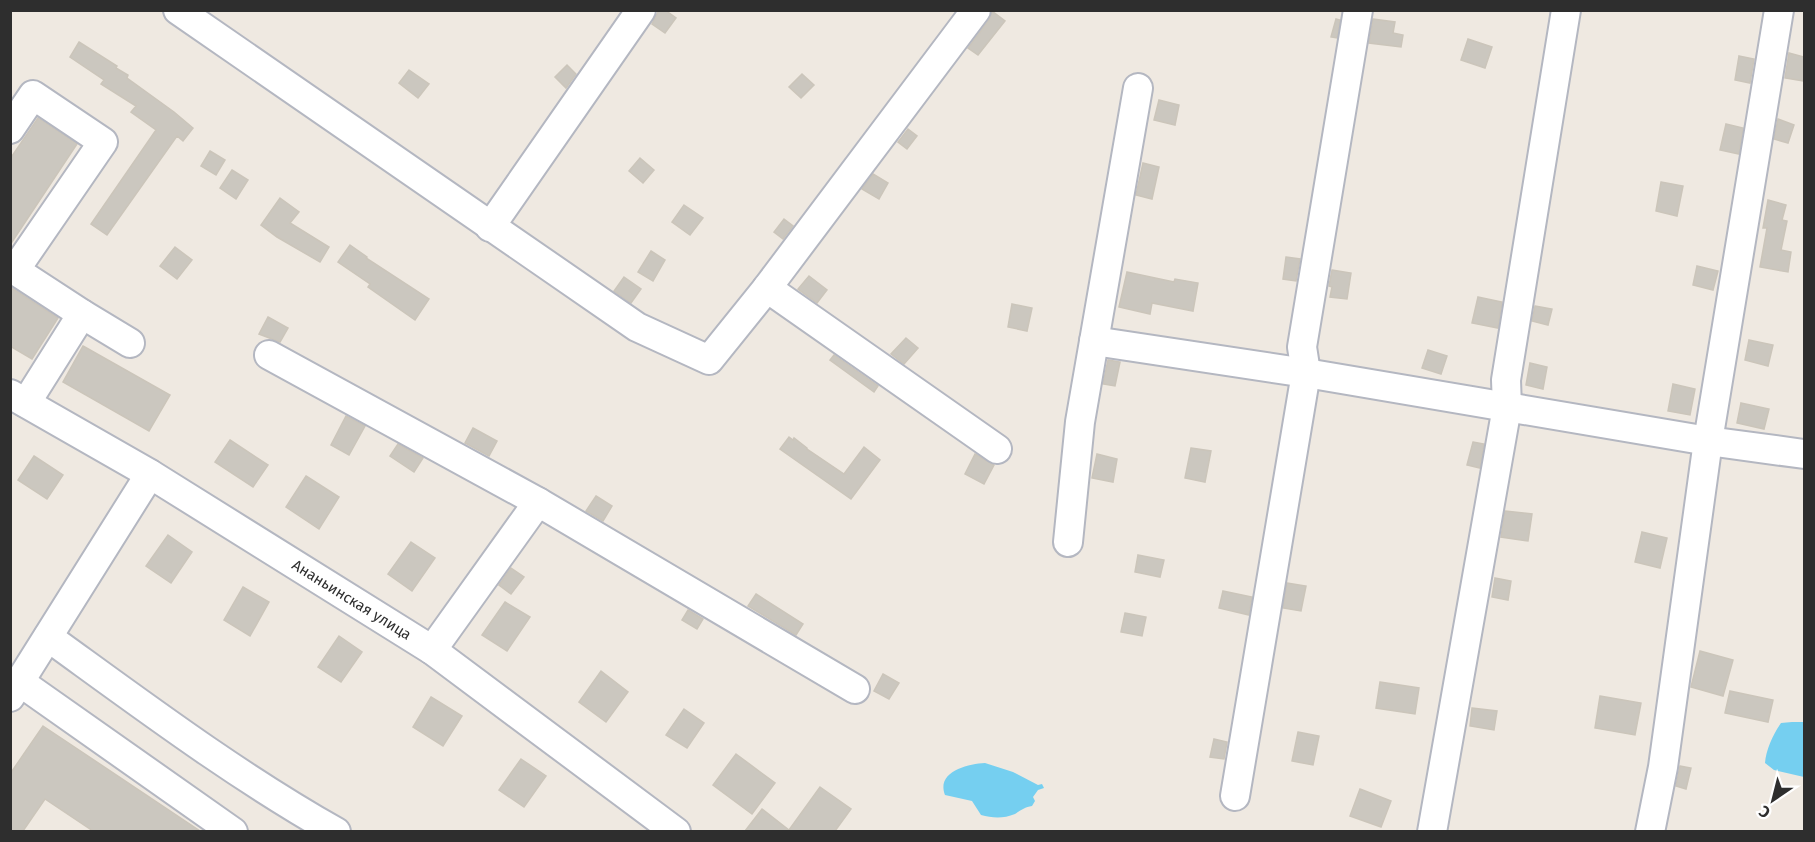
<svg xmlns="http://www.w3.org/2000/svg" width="1815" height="842" font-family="'Fira Sans',sans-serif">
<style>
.water{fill:#75cff0}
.building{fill:#cbc7bf;stroke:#cbc5ba;stroke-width:1.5}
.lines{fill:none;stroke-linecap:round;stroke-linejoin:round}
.minor-casing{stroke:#b4b7c1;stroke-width:32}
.minor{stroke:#fff;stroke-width:28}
.labels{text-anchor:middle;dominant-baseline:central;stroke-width:5;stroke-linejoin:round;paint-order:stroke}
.street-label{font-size:15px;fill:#2e2e2e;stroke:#fff}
</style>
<rect width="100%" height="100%" fill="#efe9e1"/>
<!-- water -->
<path class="water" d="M 1792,722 L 1804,722 L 1804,777 L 1774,770 L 1765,763 C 1766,750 1773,734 1781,723 Z
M 985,763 L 1013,772 L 1038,785 L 1042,784 L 1044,788 L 1038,790 L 1033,797 L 1035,801 L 1032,806 C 1025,807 1021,810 1015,814 C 1003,819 992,818 981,815 L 972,801 L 945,795 C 936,772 967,764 985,763 Z"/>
<!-- building -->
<path class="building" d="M 659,10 L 665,10 L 676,18 L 665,33 L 652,24 Z
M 992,11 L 1005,21 L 978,55 L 968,48 L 989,20 Z
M 1336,19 L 1340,20 L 1337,38 L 1331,37 Z
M 1373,19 L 1395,22 L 1393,33 L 1403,35 L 1401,47 L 1369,43 Z
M 1468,39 L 1492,47 L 1485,68 L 1461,60 Z
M 79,42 L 117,66 L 116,68 L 128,75 L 127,78 L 174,112 L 193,128 L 183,141 L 177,136 L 107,235 L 91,224 L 156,130 L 131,112 L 136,106 L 101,84 L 104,80 L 70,57 Z
M 1789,53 L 1804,57 L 1804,81 L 1785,78 Z
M 1739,56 L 1754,59 L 1750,83 L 1735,80 Z
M 567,65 L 576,74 L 566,88 L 555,77 Z
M 409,70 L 429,84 L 418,98 L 399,83 Z
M 802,74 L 814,85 L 801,98 L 789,87 Z
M 1159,100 L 1179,105 L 1175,125 L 1154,120 Z
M 38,118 L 77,144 L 10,245 L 10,159 Z
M 1778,119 L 1794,125 L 1788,143 L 1774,139 Z
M 1726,124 L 1743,128 L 1739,154 L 1720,150 Z
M 908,129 L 917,136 L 907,149 L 898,142 Z
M 210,151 L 225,160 L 216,175 L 201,166 Z
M 640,158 L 654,170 L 643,183 L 629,171 Z
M 1143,163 L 1159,167 L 1152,199 L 1136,195 Z
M 232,170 L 248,180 L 236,199 L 220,188 Z
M 873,174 L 888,183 L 879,199 L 862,189 Z
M 1661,182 L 1683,186 L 1677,216 L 1656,211 Z
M 280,198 L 299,212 L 290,223 L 329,247 L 320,262 L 277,237 L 261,225 Z
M 1768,200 L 1786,205 L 1782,220 L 1787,221 L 1781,250 L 1791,252 L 1788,272 L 1760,267 L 1767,228 L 1763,228 Z
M 684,205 L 703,218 L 690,235 L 672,222 Z
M 784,219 L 793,226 L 783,239 L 774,232 Z
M 350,245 L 367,257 L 366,258 L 429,299 L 415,320 L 368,287 L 370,284 L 338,262 Z
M 175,247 L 192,260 L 177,279 L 160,266 Z
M 651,251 L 665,260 L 653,281 L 638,272 Z
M 1286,257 L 1300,259 L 1296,281 L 1283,279 Z
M 1697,266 L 1718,271 L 1713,290 L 1693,285 Z
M 1332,270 L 1351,273 L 1347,299 L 1330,297 L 1332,287 L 1329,286 Z
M 1127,272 L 1174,282 L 1175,279 L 1198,283 L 1193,311 L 1152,303 L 1150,314 L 1119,307 Z
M 809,276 L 827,290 L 817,303 L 798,289 Z
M 624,277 L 641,289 L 631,303 L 614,291 Z
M 10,287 L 58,318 L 32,359 L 10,346 Z
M 1478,297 L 1502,302 L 1498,328 L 1472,323 Z
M 1012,304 L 1032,308 L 1027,331 L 1008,327 Z
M 1535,306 L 1552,309 L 1548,325 L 1532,321 Z
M 268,317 L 288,328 L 280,342 L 259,334 Z
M 906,338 L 918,348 L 904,364 L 891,354 Z
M 1749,340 L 1773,345 L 1768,366 L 1745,360 Z
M 83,346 L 170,395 L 149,431 L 63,382 Z
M 1428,350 L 1447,356 L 1441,374 L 1422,368 Z
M 834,355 L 878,386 L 874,392 L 830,360 Z
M 1108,360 L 1120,362 L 1115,386 L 1103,384 Z
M 1530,363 L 1547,367 L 1543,389 L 1526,385 Z
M 1673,384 L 1695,389 L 1690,415 L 1668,411 Z
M 1741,403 L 1769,409 L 1764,429 L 1737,423 Z
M 346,416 L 365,426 L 349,455 L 331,445 Z
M 473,428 L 497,441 L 489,456 L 465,443 Z
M 789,437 L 793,440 L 794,438 L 807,448 L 807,449 L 844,474 L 864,447 L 880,460 L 851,499 L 780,449 Z
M 230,440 L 268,465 L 253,487 L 215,462 Z
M 1473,442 L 1484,444 L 1480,468 L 1467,465 Z
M 398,444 L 423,458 L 414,472 L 390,456 Z
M 1191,448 L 1211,451 L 1205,482 L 1185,478 Z
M 975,454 L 994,465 L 984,484 L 965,474 Z
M 1097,454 L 1117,459 L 1113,482 L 1092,478 Z
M 34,456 L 63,475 L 47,499 L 18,480 Z
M 306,476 L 339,497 L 319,529 L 286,507 Z
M 596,496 L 612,506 L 603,521 L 586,511 Z
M 1505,511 L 1532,514 L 1528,541 L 1501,537 Z
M 1642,532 L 1667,538 L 1660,568 L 1635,562 Z
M 168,535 L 192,552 L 171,583 L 146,566 Z
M 411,542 L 435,558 L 412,591 L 388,574 Z
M 1138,555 L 1164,560 L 1160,577 L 1135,572 Z
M 511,568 L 524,577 L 511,594 L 499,585 Z
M 1495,578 L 1511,581 L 1508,600 L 1492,597 Z
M 1287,583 L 1306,586 L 1301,611 L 1283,608 Z
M 243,587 L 269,602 L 250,636 L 224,620 Z
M 1223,591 L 1252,597 L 1249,615 L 1219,608 Z
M 756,594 L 803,624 L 796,635 L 748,606 Z
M 505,602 L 530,617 L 507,651 L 482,635 Z
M 688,610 L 703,619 L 697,629 L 682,620 Z
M 1125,613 L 1146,617 L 1142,636 L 1121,632 Z
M 339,636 L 362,652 L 341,682 L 318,667 Z
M 1700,651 L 1733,660 L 1723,696 L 1691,687 Z
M 601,671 L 628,692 L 606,722 L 579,702 Z
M 883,674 L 899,683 L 889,699 L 874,691 Z
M 1380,682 L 1419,688 L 1415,714 L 1376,708 Z
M 1730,691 L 1773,700 L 1768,722 L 1725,713 Z
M 1600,696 L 1641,703 L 1635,735 L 1595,728 Z
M 431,697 L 462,716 L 443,746 L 413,727 Z
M 1472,708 L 1497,711 L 1494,730 L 1470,726 Z
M 684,709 L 704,723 L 687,748 L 666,735 Z
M 43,726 L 200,831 L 93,831 L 45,799 L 23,831 L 10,831 L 10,774 Z
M 1298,732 L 1319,736 L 1313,765 L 1292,761 Z
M 1214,739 L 1227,742 L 1224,759 L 1210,757 Z
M 736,754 L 775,783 L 752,814 L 713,785 Z
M 521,759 L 546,776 L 524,807 L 499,790 Z
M 1680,766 L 1691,768 L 1686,789 L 1676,786 Z
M 820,787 L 851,809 L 835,831 L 745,831 L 762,809 L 789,830 Z
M 1360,789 L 1391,801 L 1381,827 L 1350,816 Z"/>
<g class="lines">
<defs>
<g id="minor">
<path d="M 178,10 L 637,327 L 709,360 L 767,288 L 976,10"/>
<path d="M 10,129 L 33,95 L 103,142 L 15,270"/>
<path d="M 490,227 L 641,10"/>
<path d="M 10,267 L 82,314 L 26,403"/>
<path d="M 767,288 L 997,449"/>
<path d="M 82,314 L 130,343"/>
<path d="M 1094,341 L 1306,373 L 1708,441 L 1804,454"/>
<path d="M 269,355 L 538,502 L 855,689"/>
<path id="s1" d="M 10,394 L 150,474 L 432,650 L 676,832"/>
<path d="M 1068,542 L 1080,422 L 1138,88"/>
<path d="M 48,637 C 142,705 235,775 336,832"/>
<path d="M 432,650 L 538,502"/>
<path d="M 20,682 L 233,832"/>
<path d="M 10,697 L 150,474"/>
<path d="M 1235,796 L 1306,373 L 1302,347 L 1358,10"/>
<path d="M 1432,832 L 1507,407 L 1506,380 L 1566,10"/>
<path d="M 1650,832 L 1663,767 L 1708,441 L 1779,10"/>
</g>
</defs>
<!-- minor casing -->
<use href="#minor" class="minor-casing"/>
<!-- minor -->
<use href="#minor" class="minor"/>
</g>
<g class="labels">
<!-- street labels -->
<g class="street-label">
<text stroke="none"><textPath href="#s1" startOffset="399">Ананьинская улица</textPath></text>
</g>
</g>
<!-- border -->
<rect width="1815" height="842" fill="none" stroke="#2e2e2e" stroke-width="24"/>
<!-- north arrow -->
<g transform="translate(1773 800) rotate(215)" stroke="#ffffff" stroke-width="4.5" paint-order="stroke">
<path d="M0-4.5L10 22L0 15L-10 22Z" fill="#2e2e2e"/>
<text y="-9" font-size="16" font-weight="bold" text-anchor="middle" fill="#2e2e2e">С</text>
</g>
</svg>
